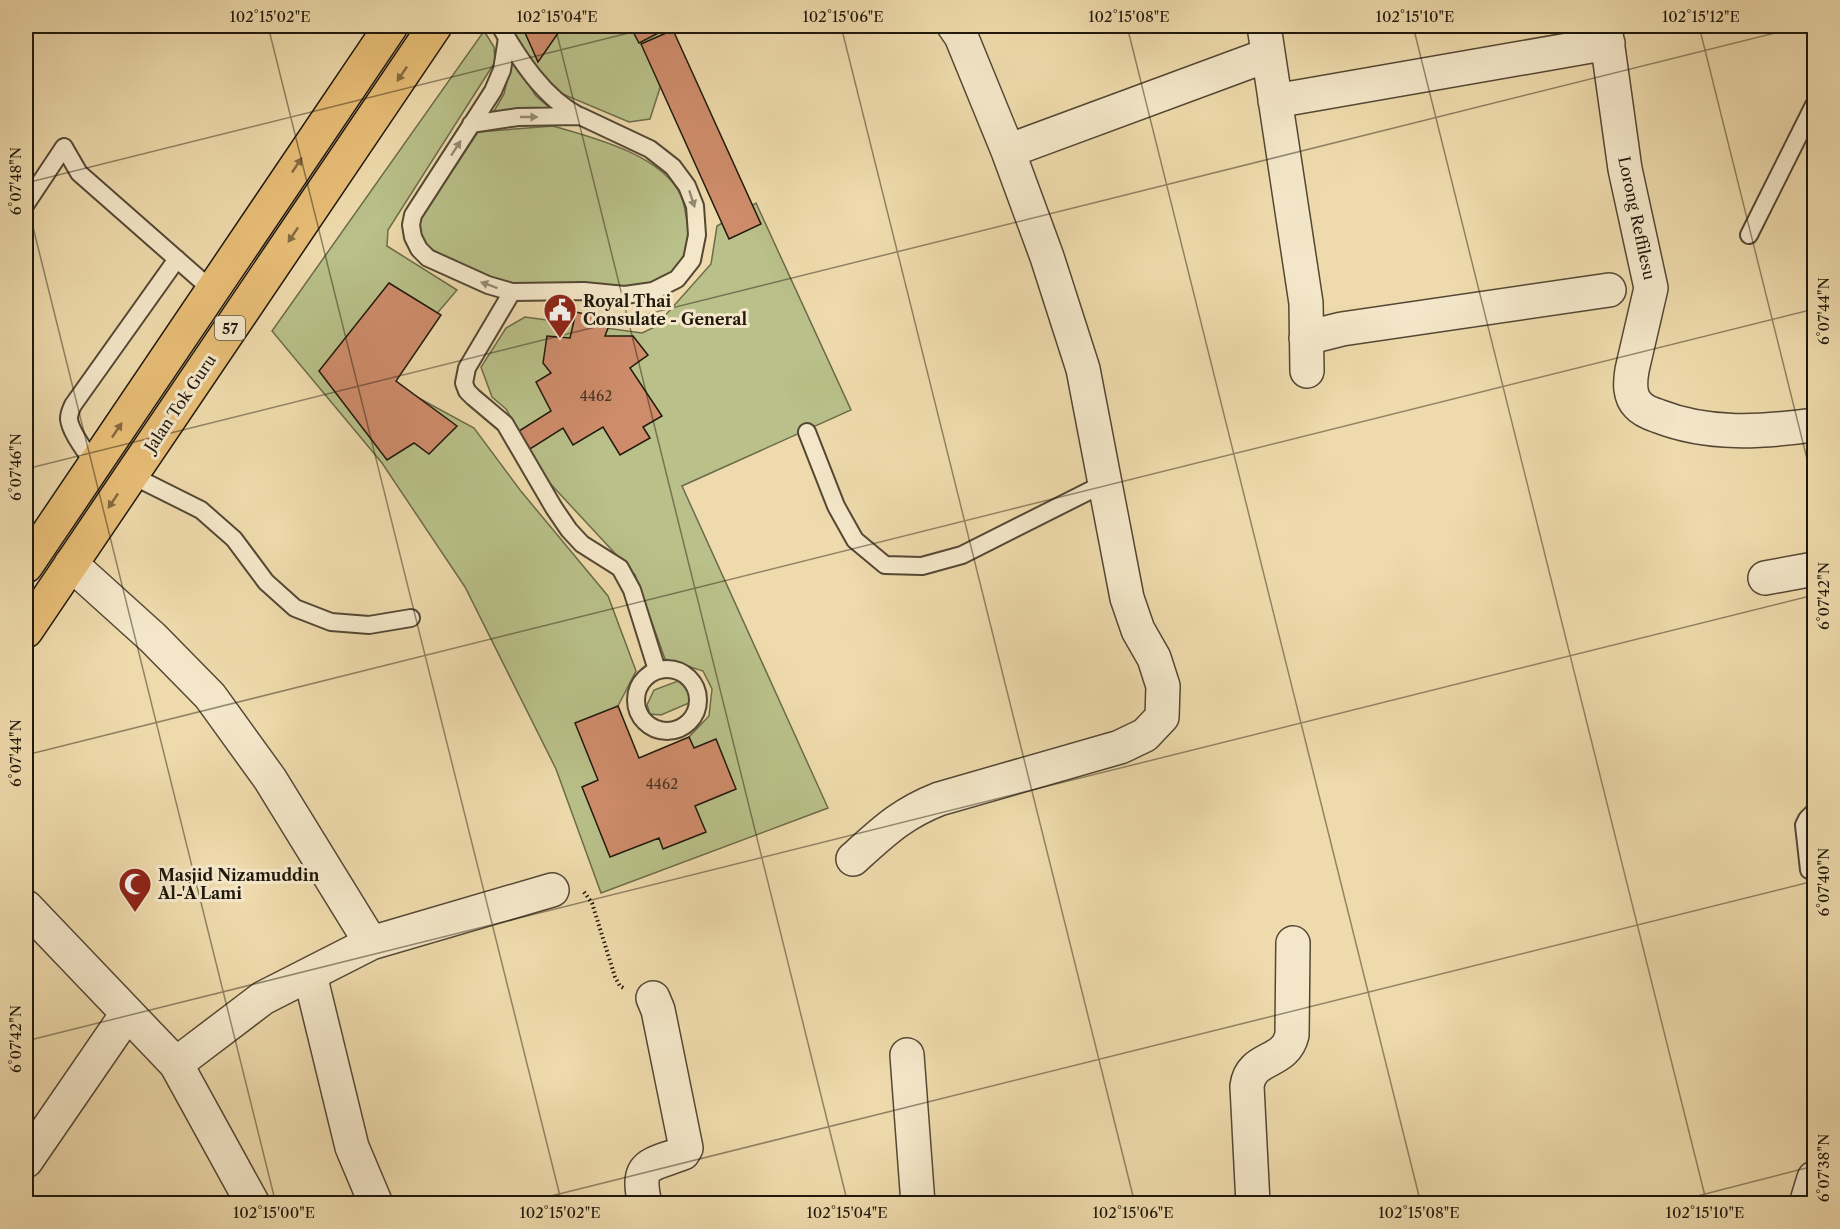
<svg xmlns="http://www.w3.org/2000/svg" width="1840" height="1229" font-family="'Libre Caslon Text',serif">
<style>
.green{fill:#b9c089;stroke:#6c6c4a;stroke-width:1.5}
.building{fill:#ce8c6b;stroke:#20180c;stroke-width:1.5}
.lines{fill:none;stroke-linecap:round;stroke-linejoin:round}
.lane-casing{stroke:#544834;stroke-width:20}
.street-casing{stroke:#544834;stroke-width:36}
.primary-casing{stroke:#20180c;stroke-width:36}
.path{stroke:#20180c;stroke-width:4;stroke-dasharray:1.5 3;stroke-linecap:butt}
.lane{stroke:#f4e7c9;stroke-width:16}
.street{stroke:#f4e7c9;stroke-width:33}
.primary{stroke:#e7bd76;stroke-width:33}
.oneway{fill:#846a41}
.oneway2{fill:#958a74}
.ticks{fill:none;stroke:#20180c;stroke-width:1.5;stroke-opacity:0.45}
.labels{text-anchor:middle;dominant-baseline:central;stroke-width:6;stroke-linejoin:round;paint-order:stroke}
.number-label{font-size:14px;fill:#4c3524}
.shield{fill:#f4e7c9;stroke:#605645;stroke-width:1.5}
.shield-label{font-size:15px;font-weight:bold;fill:#20180c}
.street-label{font-size:16px;fill:#20180c;stroke:#f4e7c9}
.poi-label{font-size:16px;font-weight:bold;fill:#20180c;stroke:#f4e7c9;text-anchor:start}
.neatline{fill:none;stroke:#20180c;stroke-width:2}
.ticks-label{font-size:15px;text-anchor:middle;fill:#20180c}
</style>
<rect width="100%" height="100%" fill="#eedaac"/>
<filter id="stains"><feTurbulence type="fractalNoise" baseFrequency=".00333" numOctaves="4"/><feColorMatrix values="0 0 0 0 .2 0 0 0 0 .09 0 0 0 0 .02 0 0 0 .5 -.17"/></filter>
<radialGradient id="worn" r=".72"><stop offset=".6" stop-color="#630" stop-opacity="0"/><stop offset="1" stop-color="#630" stop-opacity=".3"/></radialGradient>
<!-- green -->
<path class="green" d="M 512,26 L 669,26 L 665,72 L 650,119 L 629,122 L 553,90 L 522,51 Z
M 484,31 L 494,47 L 495,62 L 388,230 L 387,246 L 457,290 L 382,378 L 474,428 L 520,490 L 608,596 L 636,671 L 618,706 L 647,787 L 694,748 L 689,737 L 709,716 L 712,689 L 703,671 L 665,659 L 635,575 L 546,479 L 506,409 L 492,397 L 481,367 L 506,328 L 525,317 L 642,333 L 655,327 L 711,264 L 717,226 L 756,203 L 851,410 L 682,486 L 828,808 L 601,893 L 556,769 L 465,587 L 382,463 L 272,331 Z
M 512,60 L 536,96 L 551,109 L 493,113 L 504,94 Z
M 553,126 C 592,137 663,155 681,196 C 685,205 686,217 688,227 C 692,247 679,270 661,280 C 643,291 527,286 502,281 C 492,279 441,255 432,249 C 422,242 420,232 419,221 L 478,132 Z
M 678,681 L 689,688 L 689,703 L 661,715 L 650,714 L 647,705 L 654,690 Z"/>
<!-- building -->
<path class="building" d="M 522,26 L 563,26 L 538,62 Z
M 630,26 L 672,26 L 639,43 Z
M 673,30 L 761,224 L 729,239 L 641,44 Z
M 389,283 L 441,315 L 396,381 L 457,426 L 429,454 L 414,443 L 387,460 L 319,371 Z
M 576,312 L 611,320 L 605,336 L 633,336 L 648,355 L 630,368 L 662,416 L 643,427 L 650,438 L 620,455 L 603,427 L 573,445 L 563,428 L 530,449 L 519,431 L 551,411 L 536,382 L 551,373 L 543,363 L 547,336 L 570,338 Z
M 618,706 L 639,758 L 689,737 L 694,748 L 716,739 L 736,789 L 695,806 L 706,832 L 663,849 L 659,838 L 610,857 L 582,787 L 598,780 L 575,723 Z"/>
<g class="lines">
<defs>
<path id="lane" d="M 500,26 C 519,59 544,98 579,116
M 471,124 L 518,117 L 580,116 L 650,149 L 673,167 L 687,186 L 695,206 L 697,235 L 692,260 L 677,279 L 653,291 L 625,295 L 584,291 L 512,292 L 488,285 L 428,258 L 419,249 L 413,237 L 411,225 L 413,215 L 493,91 L 502,70 L 507,38
M 26,204 L 64,147 L 79,173 L 212,290
M 1749,235 L 1814,105
M 512,292 L 467,368 L 464,383 L 467,391 L 473,397 L 505,424 L 554,508 L 569,530 L 582,544 L 620,568 L 632,590 L 657,670
M 807,432 L 836,506 L 855,540 L 885,565 L 922,566 L 962,555 L 1105,483
M 94,464 C 87,453 70,432 69,419 C 69,414 71,409 73,405 L 177,259
M 131,475 L 201,510 L 234,539 L 266,582 L 295,608 L 331,622 L 369,625 L 411,618
M636 700a31 31 0 1 1 62 0a31 31 0 1 1-62 0Z
M 1809,870 L 1804,825 L 1807,819 L 1814,812"/>
<path id="street" d="M 1264,26 L 1306,303 L 1307,371
M 1605,26 L 1625,169 L 1651,288 L 1632,370 C 1630,382 1629,396 1638,405 C 1643,411 1652,414 1658,416 C 1709,436 1762,432 1814,425
M 1275,101 L 1608,43
M 1008,151 L 1268,55
M 1306,338 L 1342,329 L 1609,290
M 71,564 L 153,638 L 210,696 L 270,779 L 371,943
M 1765,578 L 1814,569
M 853,859 C 883,832 901,814 939,799 L 1120,747 L 1145,735 L 1162,717 L 1163,686 L 1154,658 L 1138,630 L 1127,598 L 1083,369 L 1047,257 L 1008,151 L 961,36 L 954,26
M 26,907 L 176,1064 L 253,1204
M 310,975 L 352,1147 L 376,1204
M 907,1055 L 918,1204
M 176,1064 L 263,998 L 371,943 L 552,890
M 26,1161 L 127,1014
M 645,1204 C 635,1162 650,1166 683,1153 L 686,1148 L 658,1010 L 653,998
M 1253,1204 L 1247,1086 C 1251,1055 1285,1065 1292,1035 L 1293,943
M 1806,1204 L 1814,1178"/>
<path id="primary" d="M 26,566 L 391,26
M 26,631 L 435,26"/>
</defs>
<!-- lane casing -->
<use href="#lane" class="lane-casing"/>
<!-- street casing -->
<use href="#street" class="street-casing"/>
<!-- primary casing -->
<use href="#primary" class="primary-casing"/>
<!-- path -->
<path class="path" d="M 584,892 L 592,903 L 615,977 L 620,986 L 625,989"/>
<!-- lane -->
<use href="#lane" class="lane"/>
<!-- street -->
<use href="#street" class="street"/>
<!-- primary -->
<use href="#primary" class="primary"/>
</g>
<!-- one-way arrows -->
<defs><path id="oneway-solid" d="M-6-.8H1V-3.2L6.5 0L1 3.2V.8H-6Z" transform="scale(1.5)"/></defs>
<g class="oneway">
<use href="#oneway-solid" transform="translate(402 74) rotate(124)"/>
<use href="#oneway-solid" transform="translate(297 165) rotate(-56)"/>
<use href="#oneway-solid" transform="translate(293 235) rotate(124)"/>
<use href="#oneway-solid" transform="translate(117 430) rotate(-56)"/>
<use href="#oneway-solid" transform="translate(113 501) rotate(124)"/>
</g>
<g class="oneway2">
<use href="#oneway-solid" transform="translate(529 117)"/>
<use href="#oneway-solid" transform="translate(456 148) rotate(-57)"/>
<use href="#oneway-solid" transform="translate(692 199) rotate(72)"/>
<use href="#oneway-solid" transform="translate(489 285) rotate(-160)"/>
</g>
<!-- ticks -->
<path class="ticks" d="M 268,26 L 562,1204M 555,26 L 848,1204M 841,26 L 1135,1204M 1127,26 L 1421,1204M 1413,26 L 1707,1204M 1699,26 L 1814,487M 26,183 L 657,26M 26,199 L 276,1204M 26,469 L 1803,26M 26,755 L 1814,309M 26,1041 L 1814,595M 519,1204 L 1814,881M 1666,1204 L 1814,1166"/>
<!-- icons -->
<defs>
<symbol id="civic-pin" viewBox="-11 -11 22 30"><path d="M0 17L-7.5 6A9.5 9.5 0 1 1 7.5 6Z" fill="#8f2418" stroke="#f4e7c9"/><path d="M-.6-6.5H3V-4.5H.6V-3L4-1V1h2V6H-6V1h2V-1L-.6-3ZM-1.2 2.5V6h2.4V2.5Z" fill="#fff"/></symbol>
<symbol id="mosque-pin" viewBox="-11 -11 22 30"><path d="M0 17L-7.5 6A9.5 9.5 0 1 1 7.5 6Z" fill="#8f2418" stroke="#f4e7c9"/><path d="M3.5-4.9A6 6 0 1 0 3.5 4.9A5 5 0 1 1 3.5-4.9Z" fill="#fff"/></symbol>
</defs>
<g fill-rule="evenodd">
<use href="#civic-pin" x="541" y="291" width="38" height="52"/>
<use href="#mosque-pin" x="116" y="865" width="38" height="52"/>
</g>
<g class="labels">
<!-- number labels -->
<g class="number-label">
<text x="596" y="396">4462</text>
<text x="662" y="784">4462</text>
</g>
<!-- shield labels -->
<rect class="shield" x="215" y="316" width="30" height="24" rx="4.5"/>
<g class="shield-label">
<text x="230" y="328">57</text>
</g>
<!-- street labels -->
<g class="street-label">
<text transform="translate(1637 218) rotate(78)">Lorong Reffilesu</text>
<text transform="translate(180 403) rotate(-56)">Jalan Tok Guru</text>
</g>
<!-- poi labels -->
<g class="poi-label">
<text x="583" y="301">Royal Thai<tspan x="583" dy="18">Consulate - General</tspan></text>
<text x="158" y="875">Masjid Nizamuddin<tspan x="158" dy="18">Al-'A Lami</tspan></text>
</g>
</g>
<!-- margin -->
<rect width="1840" height="1229" fill="none" stroke="#eedaac" stroke-width="66"/>
<rect x="33" y="33" width="1774" height="1163" class="neatline"/>
<g class="ticks-label">
<text x="270" y="22">102°15'02"E</text>
<text x="557" y="22">102°15'04"E</text>
<text x="843" y="22">102°15'06"E</text>
<text x="1129" y="22">102°15'08"E</text>
<text x="1415" y="22">102°15'10"E</text>
<text x="1701" y="22">102°15'12"E</text>
<text transform="translate(16 181) rotate(-90)" y="5">6°07'48"N</text>
<text transform="translate(1824 311) rotate(-90)" y="5">6°07'44"N</text>
<text transform="translate(16 467) rotate(-90)" y="5">6°07'46"N</text>
<text transform="translate(1824 596) rotate(-90)" y="5">6°07'42"N</text>
<text transform="translate(16 753) rotate(-90)" y="5">6°07'44"N</text>
<text transform="translate(1824 882) rotate(-90)" y="5">6°07'40"N</text>
<text transform="translate(16 1039) rotate(-90)" y="5">6°07'42"N</text>
<text transform="translate(1824 1168) rotate(-90)" y="5">6°07'38"N</text>
<text x="274" y="1218">102°15'00"E</text>
<text x="560" y="1218">102°15'02"E</text>
<text x="847" y="1218">102°15'04"E</text>
<text x="1133" y="1218">102°15'06"E</text>
<text x="1419" y="1218">102°15'08"E</text>
<text x="1705" y="1218">102°15'10"E</text>
</g>
<rect width="100%" height="100%" filter="url(#stains)"/>
<rect width="100%" height="100%" fill="url(#worn)"/>
</svg>
